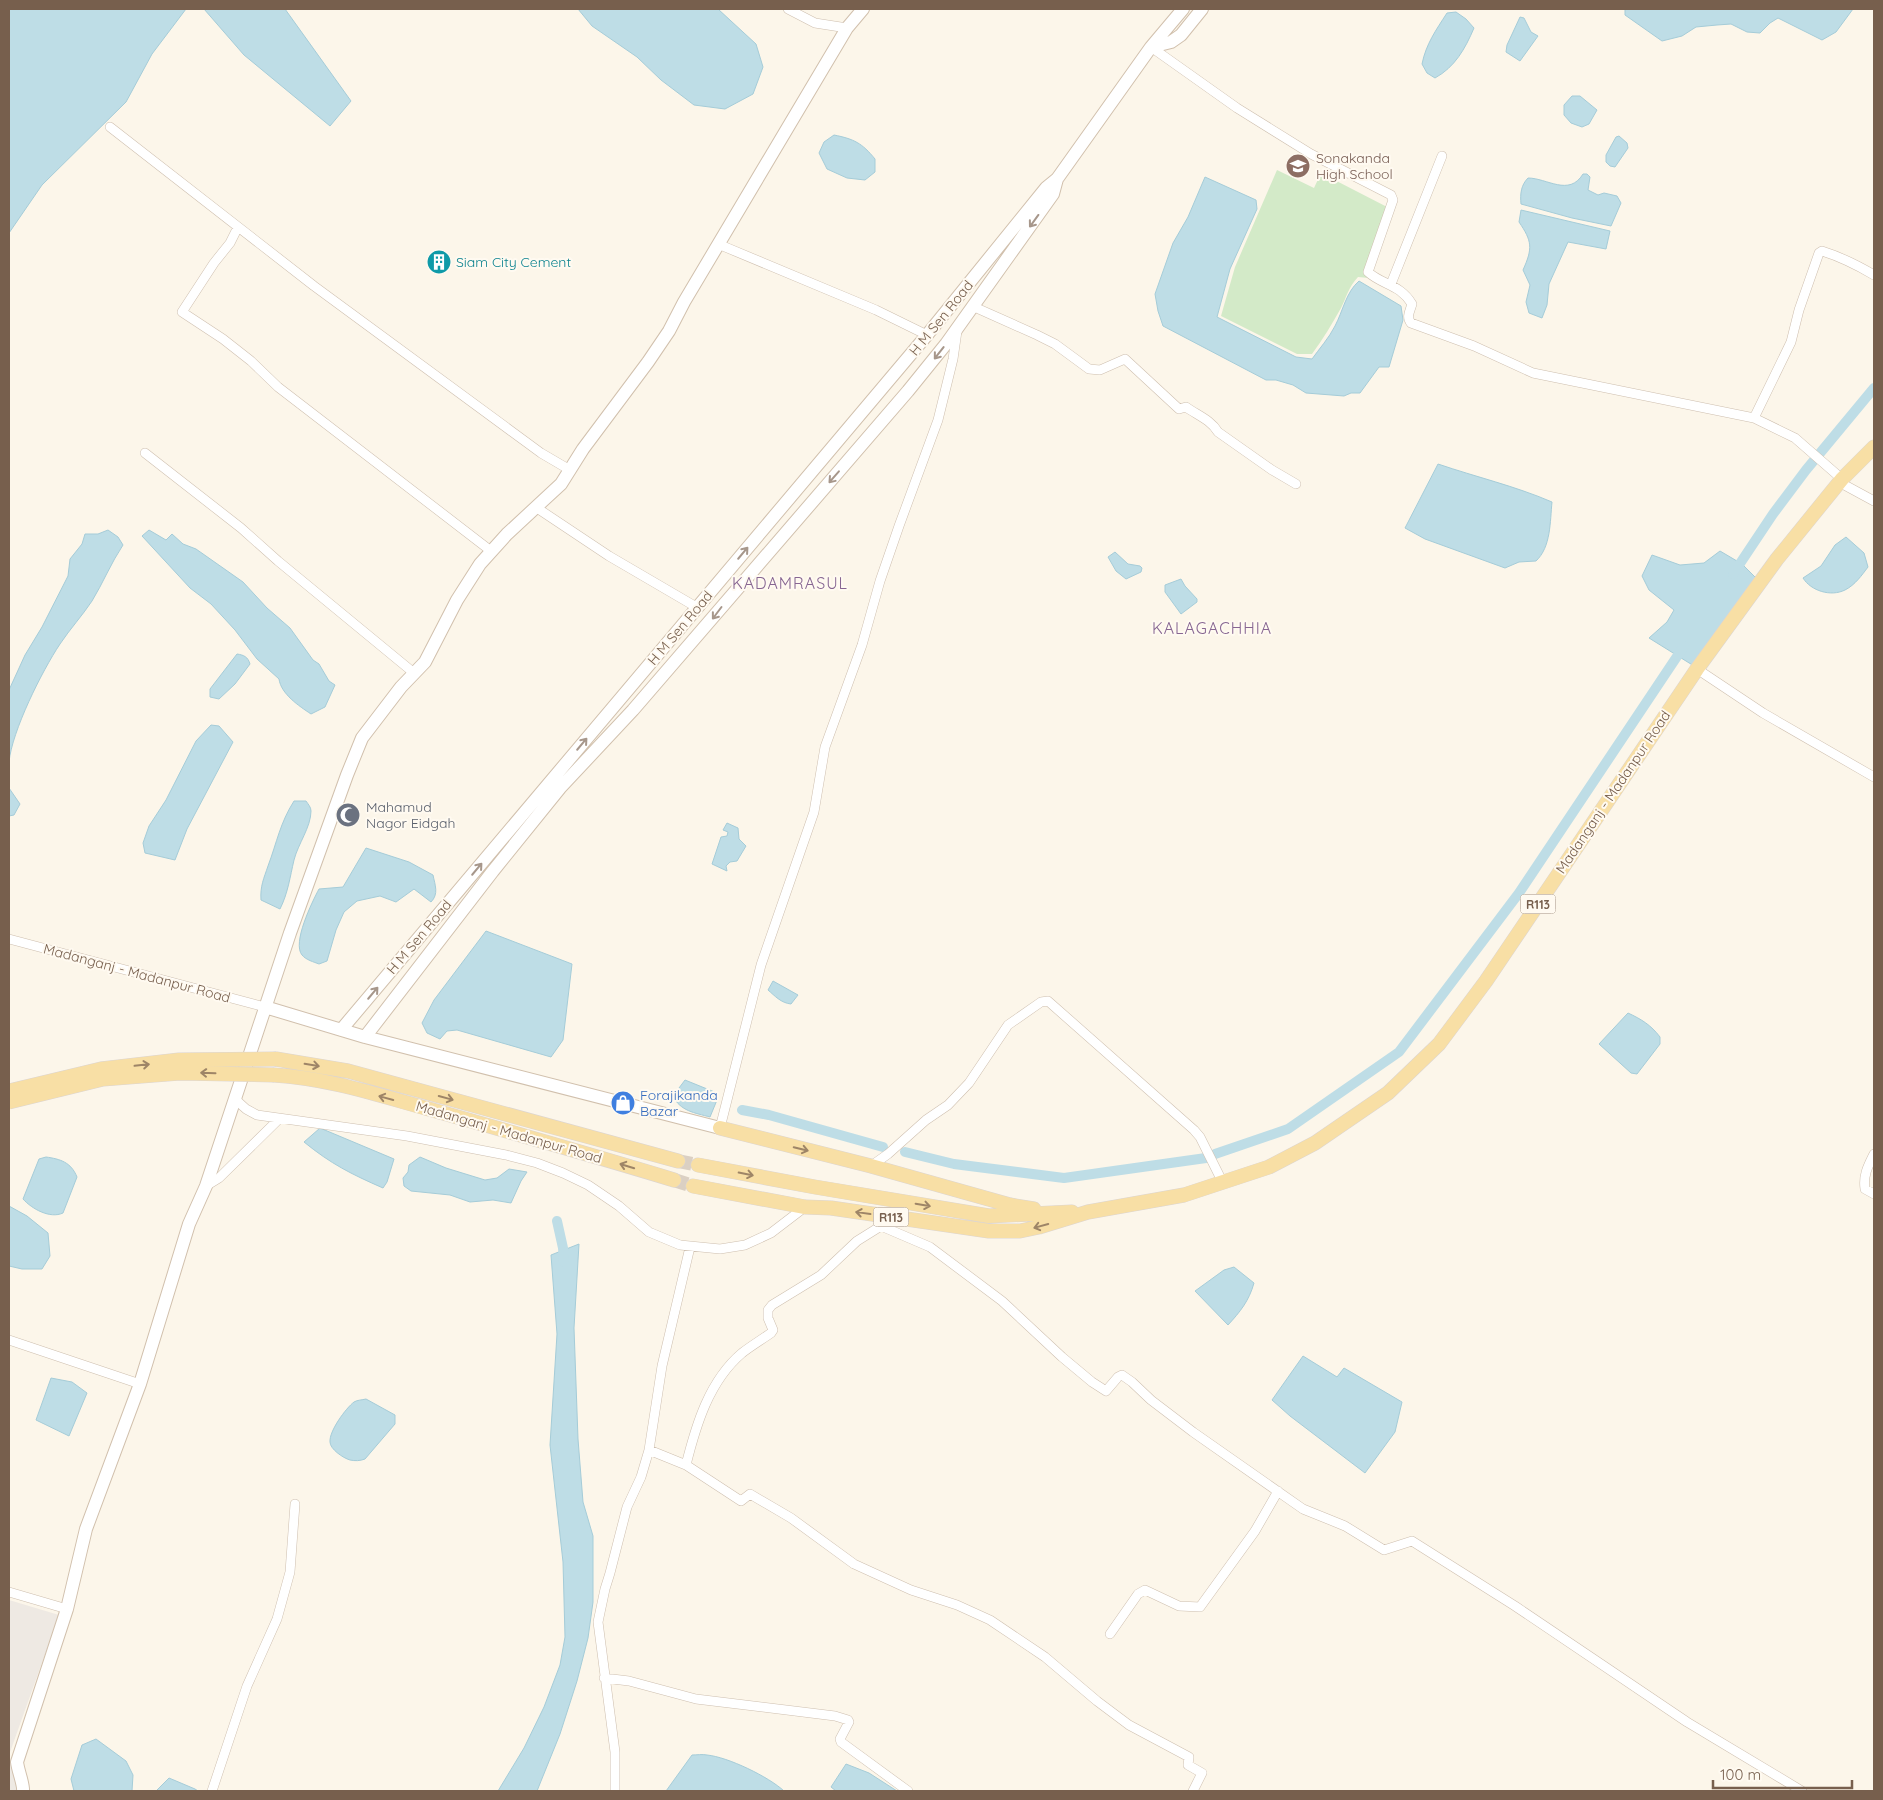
<svg xmlns="http://www.w3.org/2000/svg" width="1883" height="1800" font-family="Quicksand,sans-serif">
<style>
.industrial{fill:#eee9e3}
.green{fill:#d3eac8}
.water{fill:#bedde6;stroke:#a5ccd8}
.lines{fill:none;stroke-linecap:round;stroke-linejoin:round}
.canal{stroke:#bedde6;stroke-width:10}
.primary-tunnel{stroke:#dbd0c3;stroke-width:14;stroke-dasharray:14 7;stroke-linecap:butt}
.street-casing{stroke:#cebfaf;stroke-width:10}
.secondary-casing{stroke:#d1c0ad;stroke-width:14}
.primary-casing{stroke:#dcd5d1;stroke-width:15}
.street{stroke:#fff;stroke-width:9}
.secondary{stroke:#fff;stroke-width:12}
.primary{stroke:#f8dfa5;stroke-width:14}
.primary-bridge-casing{stroke:#dcd5d1;stroke-width:15;stroke-linecap:butt}
.primary-bridge{stroke:#f8dfa5;stroke-width:14}
.oneway{stroke:#a7978b}
.oneway2{stroke:#9e8567}
.labels{text-anchor:middle;dominant-baseline:central;stroke-width:4;stroke-linejoin:round;paint-order:stroke}
.shield{fill:#fffaf1;stroke:#a08e7e;stroke-width:1}
.shield-label{font-size:12px;font-weight:bold;fill:#775f4d}
.education-label{font-size:14px;fill:#785e54;stroke:#fffaf1;text-anchor:start}
.culture-label{font-size:14px;fill:#0d838f;stroke:#fffaf1;text-anchor:start}
.street-label{font-size:14px;fill:#775f4d;stroke:#fffaf1}
.worship-label{font-size:14px;fill:#5b616d;stroke:#fffaf1;text-anchor:start}
.shop-label{font-size:14px;fill:#366cbe;stroke:#fffaf1;text-anchor:start}
.quarter-label{font-size:16px;letter-spacing:1px;fill:#876692;stroke:#fffaf1}
</style>
<rect width="100%" height="100%" fill="#fcf6ea"/>
<!-- industrial -->
<path class="industrial" d="M 9,1600 L 59,1615 L 9,1755 L 18,1785 L 16,1791 L 9,1791 Z"/>
<!-- green -->
<path class="green" d="M 1277,170 L 1314,188 L 1321,173 L 1391,209 L 1369,278 L 1358,277 C 1348,288 1347,296 1341,308 C 1332,324 1323,339 1312,354 L 1297,354 L 1221,316 L 1235,267 Z"/>
<!-- water -->
<path class="water" d="M 9,9 L 186,9 L 152,54 L 126,102 L 42,185 L 9,233 Z
M 204,9 L 285,9 L 351,101 L 330,126 L 244,55 Z
M 578,9 L 718,9 L 756,44 L 763,67 L 753,94 L 725,109 L 694,105 L 661,80 L 637,57 L 592,26 Z
M 1625,9 L 1853,9 L 1836,32 L 1822,40 L 1778,18 L 1770,23 L 1760,33 L 1747,32 L 1731,24 L 1717,25 L 1696,27 L 1682,36 L 1662,41 L 1625,15 Z
M 1456,12 L 1466,19 L 1474,28 C 1465,49 1455,67 1435,78 L 1427,73 L 1422,64 C 1426,44 1436,30 1447,13 Z
M 1520,17 L 1524,18 L 1531,32 L 1538,36 L 1520,61 L 1506,52 L 1507,45 Z
M 1572,96 L 1580,96 L 1597,110 L 1589,124 L 1582,127 L 1571,123 L 1564,115 L 1564,105 Z
M 834,135 C 854,139 862,143 875,159 L 875,172 L 865,180 L 847,178 L 827,169 L 819,153 L 824,142 Z
M 1619,136 L 1627,143 L 1628,148 L 1615,167 L 1610,166 L 1606,162 L 1606,155 L 1616,137 Z
M 1583,174 L 1587,174 L 1590,177 L 1588,190 L 1598,195 L 1604,193 L 1617,196 L 1621,203 L 1611,226 L 1572,218 L 1521,204 C 1520,194 1521,185 1528,178 C 1547,178 1569,197 1583,174 Z
M 1205,177 L 1256,200 L 1257,209 L 1230,269 L 1217,317 L 1296,357 L 1312,359 C 1319,349 1329,338 1335,326 C 1343,311 1346,292 1359,281 L 1401,306 L 1403,320 L 1389,367 L 1379,367 L 1360,393 L 1351,393 L 1344,396 L 1306,393 L 1293,385 L 1276,380 L 1266,380 L 1163,326 L 1158,311 L 1155,294 L 1173,243 L 1188,217 Z
M 1521,210 L 1610,231 L 1606,249 L 1568,242 L 1549,284 L 1547,305 L 1542,318 L 1529,313 L 1526,302 L 1530,285 L 1523,270 C 1533,248 1532,241 1519,222 Z
M 1438,464 C 1476,477 1515,486 1552,502 C 1550,522 1551,547 1536,561 L 1519,562 L 1505,568 L 1425,539 L 1405,528 Z
M 108,530 L 118,537 L 123,545 C 111,563 103,583 92,601 C 82,616 70,629 60,644 C 42,671 12,731 9,762 L 9,690 L 25,655 L 42,627 L 68,576 L 70,559 L 82,544 L 85,534 L 98,534 Z
M 149,530 L 166,540 L 172,534 L 183,544 L 196,549 L 243,582 L 267,608 L 290,628 L 313,660 L 319,664 L 329,681 L 335,685 L 325,707 L 311,714 C 299,706 281,694 279,679 L 257,659 L 235,630 L 211,604 L 190,588 L 142,536 Z
M 1846,537 L 1864,553 L 1868,567 C 1862,575 1855,585 1845,590 C 1831,597 1811,591 1803,578 L 1821,566 L 1835,545 Z
M 1720,551 L 1742,564 L 1756,578 L 1694,666 L 1649,638 L 1667,622 L 1674,610 L 1649,590 L 1642,576 L 1652,555 L 1680,565 L 1704,563 Z
M 1115,552 L 1128,564 L 1140,566 L 1142,568 L 1141,572 L 1126,579 L 1116,571 L 1108,557 Z
M 1181,579 L 1185,586 L 1197,599 L 1197,602 L 1181,614 L 1165,592 L 1165,585 Z
M 237,654 C 244,655 248,657 250,664 L 235,684 L 219,699 L 210,697 L 210,689 Z
M 211,725 L 219,726 L 233,742 L 187,829 L 175,860 L 145,853 L 143,843 L 149,826 L 166,800 L 196,741 Z
M 9,788 L 20,804 L 14,815 L 9,816 Z
M 294,801 L 306,801 C 308,804 311,807 311,811 C 311,827 298,844 294,860 C 290,877 288,893 280,909 L 261,900 C 260,886 264,878 268,866 C 277,842 280,823 294,801 Z
M 727,823 L 738,828 L 739,839 L 746,846 L 737,861 L 730,862 L 726,866 L 727,871 L 712,864 L 721,837 L 727,836 L 728,832 L 723,830 Z
M 366,848 L 409,862 L 433,875 C 435,885 439,894 431,902 L 414,889 L 396,902 L 380,896 L 357,901 L 344,912 L 336,930 L 327,961 L 319,964 C 314,962 306,960 302,955 C 292,943 312,902 319,889 L 343,887 Z
M 486,931 L 572,964 L 563,1040 L 551,1057 L 457,1030 L 447,1031 L 440,1039 L 427,1033 L 422,1023 L 434,1000 Z
M 773,981 L 798,995 L 791,1004 C 781,1003 775,996 768,990 Z
M 1628,1013 C 1641,1019 1651,1025 1660,1037 L 1660,1044 L 1637,1074 L 1631,1073 L 1599,1044 Z
M 685,1080 L 717,1093 L 717,1100 L 710,1117 C 695,1113 680,1111 673,1096 Z
M 320,1128 L 394,1159 L 387,1182 L 383,1188 C 351,1174 331,1164 304,1142 Z
M 46,1157 C 60,1159 71,1162 77,1177 L 63,1213 C 50,1219 32,1209 23,1199 L 39,1159 Z
M 420,1157 L 446,1168 L 485,1180 L 497,1178 L 509,1169 L 527,1172 L 521,1181 L 511,1203 L 493,1200 L 470,1202 L 450,1195 L 411,1191 L 404,1186 L 403,1178 L 408,1172 L 409,1165 Z
M 9,1206 L 27,1216 L 48,1233 L 50,1256 L 42,1269 L 22,1269 L 9,1266 Z
M 579,1244 L 574,1328 L 578,1439 L 583,1502 L 593,1536 L 593,1602 L 588,1638 L 577,1681 L 560,1734 L 537,1791 L 498,1791 L 524,1748 L 544,1707 L 560,1665 L 565,1637 L 563,1562 L 550,1445 L 557,1334 L 551,1255 Z
M 1234,1267 L 1254,1283 C 1249,1301 1240,1312 1228,1325 L 1195,1291 L 1224,1270 Z
M 1303,1356 L 1337,1377 L 1344,1368 L 1402,1402 L 1395,1432 L 1365,1473 L 1290,1416 L 1272,1400 Z
M 51,1378 L 72,1382 L 87,1393 L 69,1436 L 36,1420 Z
M 366,1399 L 395,1415 L 395,1424 L 365,1459 C 360,1461 355,1461 350,1460 C 343,1458 330,1449 330,1442 C 329,1431 346,1408 354,1402 C 357,1400 362,1400 366,1399 Z
M 96,1739 L 126,1761 L 133,1775 L 132,1791 L 74,1791 L 71,1779 L 82,1745 Z
M 692,1755 C 697,1755 702,1754 707,1755 C 728,1757 769,1777 784,1791 L 666,1791 Z
M 846,1764 L 869,1773 L 897,1791 L 836,1791 L 831,1787 Z
M 169,1778 L 195,1789 L 198,1791 L 156,1791 Z"/>
<g class="lines">
<!-- canal -->
<path class="canal" d="M 1733,574 L 1773,514 L 1806,470 L 1874,388
M 742,1110 L 769,1115 L 883,1147
M 905,1152 L 954,1164 L 1064,1178 L 1206,1158
M 1215,1154 L 1288,1129 L 1399,1052 L 1519,893 L 1684,646
M 557,1221 L 563,1248 L 564,1262"/>
<!-- primary-tunnel -->
<path class="primary-tunnel" d="M 678,1161 L 698,1165
M 674,1180 L 693,1186"/>
<defs>
<path id="street" d="M 788,9 L 815,23 L 847,28
M 1151,47 L 1237,108 L 1311,154 L 1391,195 L 1393,200 L 1368,272 C 1382,285 1400,284 1412,304 C 1410,311 1406,317 1411,323 L 1474,346 L 1533,373 L 1754,418 L 1795,438 L 1842,479
M 110,127 L 314,286 L 541,453 L 570,470
M 238,227 L 230,243 L 214,263 L 182,312 L 223,339 L 251,361 L 278,387 L 491,551
M 718,244 L 876,310 L 927,335
M 1391,284 L 1442,156
M 972,306 L 1037,335 L 1055,344 L 1089,369 L 1100,370 L 1125,359 L 1179,409 L 1186,407 C 1197,415 1211,420 1218,432 L 1272,470 L 1296,484
M 1754,418 L 1791,342 L 1799,310 L 1819,253 L 1822,251 C 1841,257 1857,265 1874,275
M 145,453 L 241,528 L 278,561 L 414,673
M 1839,482 L 1874,501
M 537,508 L 609,556 L 698,608
M 1697,669 L 1763,713 L 1874,777
M 9,939 L 265,1007
M 235,1099 L 246,1109 L 257,1115 L 407,1136 L 506,1155 L 537,1163 L 563,1173 L 588,1185 L 619,1206 L 649,1232 L 680,1245 L 720,1249 L 745,1245 L 771,1233 L 805,1207
M 720,1128 L 761,965 L 814,812 L 825,747 L 862,645 L 880,581 L 899,526 L 938,420 L 953,359 L 957,331
M 1874,1154 C 1868,1166 1863,1175 1865,1189 L 1874,1194
M 871,1166 L 888,1154 L 926,1120 L 948,1105 L 969,1083 L 1008,1025 L 1041,1002 L 1048,1001 L 1194,1130 L 1200,1137 L 1223,1183
M 206,1186 L 219,1178 L 279,1119
M 9,1340 L 140,1384
M 649,1450 L 686,1465 L 741,1501 L 750,1494 L 791,1518 L 854,1564 L 911,1590 L 957,1605 L 990,1620 L 1045,1657 L 1097,1701 L 1129,1725 L 1189,1757 L 1188,1765 L 1202,1773 L 1193,1791
M 686,1465 C 696,1425 709,1381 742,1353 C 751,1346 761,1340 771,1333 L 773,1330 L 768,1318 L 768,1310 L 772,1305 L 821,1275 L 857,1241 L 881,1226 L 930,1247 L 1002,1301 L 1062,1357 L 1092,1382 L 1106,1391 L 1118,1377 L 1122,1375 L 1132,1382 L 1151,1400 L 1193,1432 L 1303,1509 L 1345,1526 L 1384,1550 L 1412,1541 L 1515,1606 L 1687,1722 L 1802,1791
M 9,1592 L 67,1609
M 1110,1634 L 1138,1594 L 1145,1590 L 1179,1606 L 1200,1607 L 1255,1531 L 1278,1491
M 604,1678 L 629,1681 L 696,1699 L 835,1716 L 848,1720 L 849,1722 L 840,1739 L 841,1742 L 908,1791
M 212,1791 L 247,1686 L 277,1619 L 290,1572 L 295,1504
M 615,1791 L 615,1752 L 598,1622 L 605,1589 L 610,1573 L 627,1507 L 641,1477 L 649,1450 L 662,1366 L 690,1247"/>
<path id="secondary" d="M 1151,47 L 1171,42 L 1181,35 L 1202,9
M 265,1007 L 365,1037 L 720,1128
M 341,1030 L 927,335 L 1046,188 L 1057,179 L 1151,47 L 1183,9
M 365,1037 L 493,871 L 560,788 L 633,710 L 908,391 L 946,344 L 1053,194 L 1057,179
M 23,1791 C 24,1785 18,1771 17,1762 L 67,1609 L 86,1529 L 140,1384 L 189,1224 L 206,1186 L 290,933 L 347,775 L 362,738 L 401,687 L 425,662 L 457,600 L 480,564 L 507,534 L 561,484 L 583,449 L 648,362 L 669,331 L 684,302 L 847,28 L 863,9"/>
<path id="primary" d="M 276,1059 L 348,1071 L 678,1161
M 274,1075 C 327,1078 378,1095 429,1109 C 511,1132 592,1155 674,1180
M 720,1128 L 871,1166 L 1010,1205 L 1034,1209
M 698,1165 L 815,1187 L 989,1216 L 1072,1212
M 693,1186 L 805,1207 L 831,1208 L 989,1231 L 1020,1231 L 1039,1227 L 1088,1212 L 1184,1195 L 1269,1167 L 1315,1143 L 1388,1093 L 1439,1044 L 1486,981 L 1697,669 L 1777,559 L 1842,479 L 1874,447"/>
</defs>
<!-- street casing -->
<use href="#street" class="street-casing"/>
<!-- secondary casing -->
<use href="#secondary" class="secondary-casing"/>
<!-- primary casing -->
<use href="#primary" class="primary-casing"/>
<!-- street -->
<use href="#street" class="street"/>
<!-- secondary -->
<use href="#secondary" class="secondary"/>
<!-- primary -->
<use href="#primary" class="primary"/>
<defs>
<path id="primary-bridge" d="M 9,1091 L 101,1069 L 179,1060 L 276,1059
M 9,1102 L 103,1079 L 180,1073 L 274,1075"/>
</defs>
<!-- primary-bridge casing -->
<use href="#primary-bridge" class="primary-bridge-casing"/>
<!-- primary-bridge -->
<use href="#primary-bridge" class="primary-bridge"/>
</g>
<!-- one-way arrows -->
<defs><path id="oneway-shaft" d="M-6 0H5M1.5-3L5.5 0L1.5 3" fill="none" stroke-width="1.6" stroke-linecap="round" stroke-linejoin="round" transform="scale(1.25)"/></defs>
<g class="oneway">
<use href="#oneway-shaft" transform="translate(1034 221) rotate(126)"/>
<use href="#oneway-shaft" transform="translate(939 353) rotate(128)"/>
<use href="#oneway-shaft" transform="translate(834 477) rotate(131)"/>
<use href="#oneway-shaft" transform="translate(743 553) rotate(-50)"/>
<use href="#oneway-shaft" transform="translate(717 613) rotate(127)"/>
<use href="#oneway-shaft" transform="translate(582 744) rotate(-50)"/>
<use href="#oneway-shaft" transform="translate(477 869) rotate(-50)"/>
<use href="#oneway-shaft" transform="translate(373 993) rotate(-50)"/>
</g>
<g class="oneway2">
<use href="#oneway-shaft" transform="translate(142 1065) rotate(-6)"/>
<use href="#oneway-shaft" transform="translate(312 1065) rotate(9)"/>
<use href="#oneway-shaft" transform="translate(208 1073) rotate(-178)"/>
<use href="#oneway-shaft" transform="translate(386 1098) rotate(-165)"/>
<use href="#oneway-shaft" transform="translate(446 1098) rotate(15)"/>
<use href="#oneway-shaft" transform="translate(801 1149) rotate(14)"/>
<use href="#oneway-shaft" transform="translate(627 1166) rotate(-163)"/>
<use href="#oneway-shaft" transform="translate(746 1174) rotate(11)"/>
<use href="#oneway-shaft" transform="translate(923 1205) rotate(10)"/>
<use href="#oneway-shaft" transform="translate(863 1213) rotate(-172)"/>
<use href="#oneway-shaft" transform="translate(1041 1226) rotate(165)"/>
</g>
<!-- icons -->
<defs>
<symbol id="school-disc" viewBox="-11 -11 22 22"><circle r="9.5" fill="#8d6e63" stroke="#fffaf1"/><path d="M0-5L7-2L0 1L-7-2ZM-4 1L0 2.5L4 1V4Q0 6-4 4Z" fill="#fff"/></symbol>
<symbol id="building-disc" viewBox="-11 -11 22 22"><circle r="9.5" fill="#0f9aa8" stroke="#fffaf1"/><path d="M-4-6H4V6H1V3H-1V6H-4ZM-2.5-4.3h1.7v1.8h-1.7ZM.8-4.3h1.7v1.8H.8ZM-2.5-1h1.7V.8h-1.7ZM.8-1h1.7V.8H.8Z" fill="#fff"/></symbol>
<symbol id="mosque-disc" viewBox="-11 -11 22 22"><circle r="9.5" fill="#6b7280" stroke="#fffaf1"/><path d="M3.5-4.9A6 6 0 1 0 3.5 4.9A5 5 0 1 1 3.5-4.9Z" fill="#fff"/></symbol>
<symbol id="shop-disc" viewBox="-11 -11 22 22"><circle r="9.5" fill="#3f7fe0" stroke="#fffaf1"/><path d="M-5-2.5h2.3a2.7 3.5 0 0 1 5.4 0H5L5.5 6h-11ZM-1.5-2.5h3a1.5 2.3 0 0 0-3 0Z" fill="#fff"/></symbol>
</defs>
<g fill-rule="evenodd">
<use href="#school-disc" x="1284" y="152" width="28" height="28"/>
<use href="#building-disc" x="425" y="248" width="28" height="28"/>
<use href="#mosque-disc" x="334" y="801" width="28" height="28"/>
<use href="#shop-disc" x="609" y="1089" width="28" height="28"/>
</g>
<g class="labels">
<!-- shield labels -->
<g class="shield">
<rect x="1520.5" y="894.5" width="35" height="19" rx="4"/>
<rect x="873.5" y="1207.5" width="35" height="19" rx="4"/>
</g>
<g class="shield-label">
<text x="1538" y="904">R113</text>
<text x="891" y="1217">R113</text>
</g>
<!-- education labels -->
<g class="education-label">
<text x="1316" y="158">Sonakanda<tspan x="1316" dy="16">High School</tspan></text>
</g>
<!-- culture labels -->
<g class="culture-label">
<text x="456" y="262">Siam City Cement</text>
</g>
<!-- street labels -->
<g class="street-label">
<text transform="translate(941 318) rotate(-51)">H M Sen Road</text>
<text transform="translate(680 628) rotate(-50)">H M Sen Road</text>
<text transform="translate(1613 792) rotate(-56)">Madanganj - Madanpur Road</text>
<text transform="translate(419 937) rotate(-50)">H M Sen Road</text>
<text transform="translate(137 973) rotate(15)">Madanganj - Madanpur Road</text>
<text transform="translate(509 1132) rotate(16)">Madanganj - Madanpur Road</text>
</g>
<!-- worship labels -->
<g class="worship-label">
<text x="366" y="807">Mahamud<tspan x="366" dy="16">Nagor Eidgah</tspan></text>
</g>
<!-- shop labels -->
<g class="shop-label">
<text x="640" y="1095">Forajikanda<tspan x="640" dy="16">Bazar</tspan></text>
</g>
<!-- quarter labels -->
<g class="quarter-label">
<text x="790" y="583">KADAMRASUL</text>
<text x="1212" y="628">KALAGACHHIA</text>
</g>
</g>
<!-- border -->
<rect width="1883" height="1800" fill="none" stroke="#775f4d" stroke-width="20"/>
<!-- scale -->
<path d="M1713 1780v8h139v-8" fill="none" stroke="#775f4d" stroke-width="2.5"/>
<text x="1720" y="1780" font-size="15" fill="#775f4d" stroke="#fffaf1" stroke-width="4" paint-order="stroke">100 m</text>
</svg>
